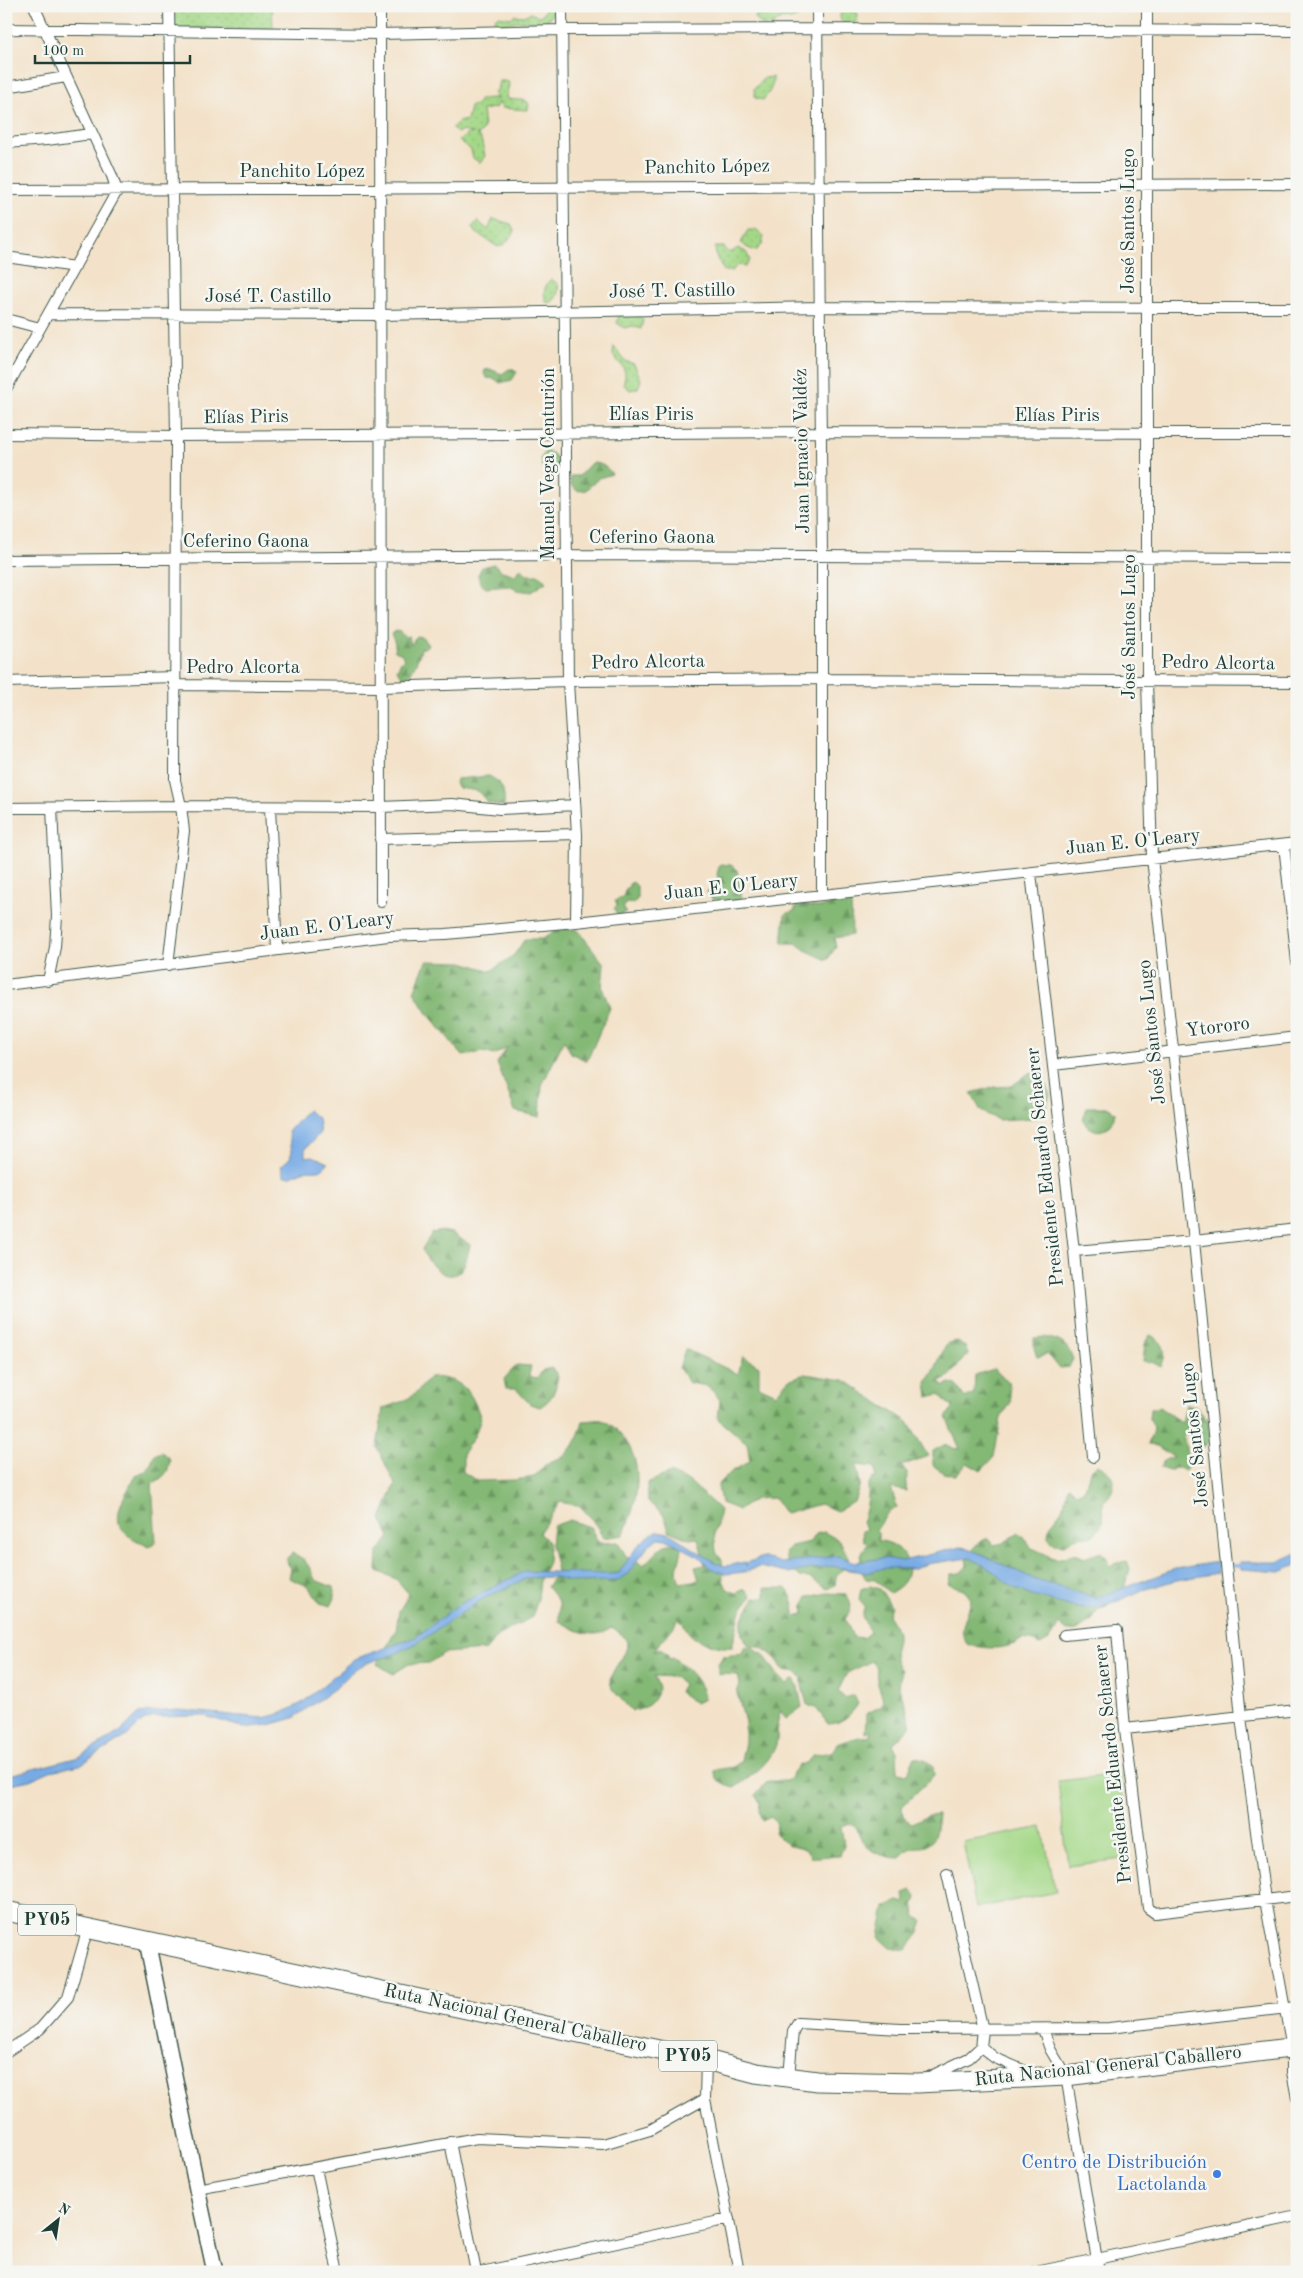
<svg xmlns="http://www.w3.org/2000/svg" width="1303" height="2278" font-family="'Old Standard TT',serif">
<style>
.grass{fill:url(#grass-dots);stroke:#628a5e}
.forest{fill:url(#forest-firs);stroke:#517a54}
.pitch{fill:#a4d888;stroke:#628a5e}
.water{fill:#78abe5;stroke:#4c748c}
.lines{fill:none;stroke-linecap:round;stroke-linejoin:round}
.stream{stroke:#78abe5;stroke-width:3}
.street-casing{stroke:#3f564a;stroke-width:12}
.secondary-casing{stroke:#3f564a;stroke-width:18}
.highway-casing{stroke:#3f564a;stroke-width:21}
.street{stroke:#fff;stroke-width:10}
.secondary{stroke:#fff;stroke-width:15}
.highway{stroke:#fff;stroke-width:19}
.shop-dot{fill:#3f7fe0;stroke:#f6f6f2;stroke-width:2}
.labels{text-anchor:middle;dominant-baseline:central;stroke-width:5;stroke-linejoin:round;paint-order:stroke}
.shield{fill:#f6f6f2;stroke:#60746d;stroke-width:1}
.shield-label{font-size:18px;font-weight:bold;fill:#1f3d34}
.street-label{font-size:19px;fill:#1f3d34;stroke:#f6f6f2}
.shop-label{font-size:19px;fill:#366cbe;stroke:#f6f6f2;text-anchor:end}
</style>
<defs>
<pattern id="grass-dots" width="8" height="8" patternUnits="userSpaceOnUse" patternTransform="scale(1.25)"><rect width="8" height="8" fill="#a4d888"/><path d="M2 2h.1M6 6h.1" fill="none" stroke="#8dba76" stroke-width="1.8" stroke-linecap="round"/></pattern>
<pattern id="forest-firs" width="22" height="20" patternUnits="userSpaceOnUse" patternTransform="scale(1.25)"><rect width="22" height="20" fill="#83b874"/><path d="M5 1l3.5 6h-7zM16 11l3.5 6h-7z" fill="#6b9760"/></pattern>
</defs>
<rect width="100%" height="100%" fill="#f6f6f2"/>
<filter id="ink" filterUnits="userSpaceOnUse"><feTurbulence type="fractalNoise" baseFrequency=".02" numOctaves="2"/><feDisplacementMap in="SourceGraphic" scale="10" xChannelSelector="R" yChannelSelector="G"/><feConvolveMatrix kernelMatrix="1 2 1 2 8 2 1 2 1" color-interpolation-filters="sRGB"/></filter>
<filter id="wash" filterUnits="userSpaceOnUse"><feTurbulence type="fractalNoise" baseFrequency=".0096" numOctaves="4" result="noise"/><feDisplacementMap in="SourceGraphic" scale="20" xChannelSelector="R" yChannelSelector="G"/><feGaussianBlur stdDeviation="1.12" result="paint"/><feColorMatrix in="noise" values="0 0 0 0 0 0 0 0 0 0 0 0 0 0 0 0 0 1.4 0 .05"/><feComposite in="paint" operator="in"/></filter>
<g filter="url(#wash)">
<rect width="100%" height="100%" fill="#f3e2c9"/>
<!-- grass -->
<path class="grass" d="M 175,6 L 272,6 L 273,29 L 174,28 Z
M 547,6 L 555,6 L 554,13 L 545,23 L 522,21 L 500,24 L 496,23 L 495,18 L 498,16 L 511,18 L 514,15 L 523,16 L 530,13 L 538,16 L 543,14 Z
M 792,6 L 797,10 L 798,17 L 791,20 L 782,18 L 772,26 L 763,25 L 756,20 L 755,16 L 759,14 L 763,16 L 774,10 L 778,11 L 785,7 Z
M840 16a9 9 0 1 1 18 0a9 9 0 1 1-18 0Z
M 773,77 C 773,87 770,92 763,100 L 755,98 L 754,89 L 764,78 Z
M 499,81 L 508,81 L 509,85 L 506,98 C 512,101 520,98 528,102 L 529,106 L 527,110 L 502,108 L 498,102 L 495,108 L 482,110 L 484,127 L 479,135 L 476,134 L 481,139 L 485,156 L 480,163 L 473,158 L 471,150 L 459,141 L 466,135 L 473,133 L 461,131 L 457,133 L 452,128 L 458,122 L 467,120 L 470,107 L 478,103 L 480,99 L 494,98 L 497,100 L 493,92 L 497,90 Z
M 493,219 L 511,224 L 515,232 L 504,245 L 498,247 L 474,231 L 472,227 L 478,221 L 488,230 Z
M 748,230 L 757,230 L 764,236 L 762,245 L 756,251 L 748,248 L 741,243 Z
M 715,247 L 724,247 L 730,253 L 738,248 L 746,252 L 750,260 L 745,267 L 738,264 L 732,271 L 724,271 L 716,256 Z
M 551,279 L 558,284 C 559,292 557,299 550,303 L 546,302 C 543,293 544,285 551,279 Z
M 637,313 L 643,320 L 641,329 L 633,326 L 624,328 L 617,323 L 619,315 Z
M 614,346 L 625,361 L 634,364 L 641,380 L 638,388 L 630,390 L 623,384 C 629,369 621,366 613,355 Z"/>
<!-- forest -->
<path class="forest" d="M 490,369 L 502,374 L 509,369 L 514,369 L 517,372 L 512,380 L 500,383 L 495,379 L 487,378 L 484,374 L 485,370 Z
M 546,450 L 554,454 L 559,462 L 556,469 L 548,473 L 542,467 L 541,458 Z
M 591,463 C 601,463 606,466 612,474 L 599,478 L 586,490 L 577,491 L 571,485 L 571,476 L 579,476 Z
M 494,564 L 502,571 L 515,575 L 521,568 L 527,575 L 540,575 L 546,582 L 531,592 L 517,590 L 509,586 L 486,588 L 480,583 L 478,575 L 482,567 Z
M 395,631 L 400,632 L 405,637 L 409,636 L 411,645 L 417,636 L 422,637 L 428,645 L 424,648 L 421,648 C 421,654 412,672 408,677 L 403,677 L 397,671 L 401,661 L 404,660 L 402,654 L 395,651 L 395,643 L 391,634 Z
M 489,776 C 503,783 505,791 504,806 L 488,803 L 478,791 L 458,788 L 455,783 L 456,779 Z
M 720,864 L 731,865 L 737,870 L 742,898 L 736,902 L 712,899 L 707,893 L 709,889 L 716,888 L 720,885 L 717,874 Z
M 633,882 L 637,886 L 637,899 L 634,903 L 627,902 L 623,907 L 626,912 L 618,916 L 614,909 L 617,905 L 615,901 L 623,897 L 626,888 L 629,887 L 629,884 Z
M 843,898 L 851,902 L 852,935 L 834,938 L 836,947 L 827,960 L 805,950 L 796,943 L 782,943 L 785,914 L 794,911 L 798,903 C 819,910 824,908 843,898 Z
M 559,928 L 578,930 L 604,964 L 602,988 L 610,1008 L 587,1061 L 571,1053 L 564,1040 L 542,1085 L 540,1117 L 515,1111 L 497,1063 L 508,1047 L 494,1055 L 483,1052 L 463,1056 L 429,1015 L 414,992 L 426,961 L 463,962 L 491,971 L 514,955 L 525,939 L 543,939 Z
M 1029,1073 L 1042,1076 L 1050,1094 L 1045,1110 L 1036,1118 L 998,1120 L 981,1111 L 971,1093 L 994,1087 L 1012,1086 Z
M 1087,1107 L 1107,1107 L 1115,1112 C 1112,1132 1095,1138 1083,1120 Z
M 442,1231 L 452,1233 L 470,1245 C 468,1254 466,1264 460,1271 C 446,1285 426,1261 422,1249 L 432,1233 Z
M 1150,1335 C 1165,1342 1168,1352 1161,1367 L 1152,1362 L 1143,1361 L 1145,1344 Z
M 1044,1337 C 1060,1340 1067,1343 1073,1359 L 1069,1367 L 1060,1368 L 1047,1354 L 1037,1357 L 1034,1348 L 1034,1338 Z
M 957,1341 L 965,1346 L 969,1355 C 957,1361 954,1379 940,1381 L 943,1387 L 950,1383 L 955,1384 L 965,1398 L 974,1393 L 975,1375 L 994,1369 L 1008,1382 L 1011,1402 L 1001,1418 L 994,1457 L 981,1471 L 967,1463 L 956,1475 L 943,1473 L 933,1465 L 933,1451 L 944,1445 L 952,1448 L 960,1449 L 946,1417 L 954,1406 L 947,1403 L 940,1394 L 928,1397 L 926,1382 C 937,1371 939,1355 948,1343 Z
M 685,1349 L 738,1374 L 743,1356 L 759,1366 L 759,1386 L 776,1394 L 788,1380 L 805,1374 L 844,1380 L 908,1422 L 928,1456 L 901,1466 L 907,1472 L 906,1491 L 891,1488 L 897,1507 L 888,1512 L 878,1528 L 875,1529 L 878,1532 L 878,1541 C 898,1541 915,1560 905,1580 C 902,1586 895,1590 890,1593 L 875,1580 L 866,1579 C 858,1567 858,1556 868,1544 L 863,1540 L 862,1531 L 866,1529 L 862,1523 C 866,1512 869,1497 868,1486 L 873,1478 L 876,1478 L 875,1467 L 856,1465 L 860,1484 L 854,1502 L 837,1511 L 820,1504 L 785,1514 L 774,1498 L 755,1499 L 739,1510 L 721,1503 L 718,1485 L 732,1471 L 750,1461 L 747,1443 L 718,1419 L 720,1400 L 708,1386 L 689,1383 L 679,1368 Z
M 517,1365 L 531,1366 L 529,1376 L 537,1378 L 543,1370 L 552,1368 L 558,1376 C 555,1391 554,1398 540,1407 L 530,1404 L 516,1389 L 506,1389 L 504,1379 Z
M 429,1377 C 462,1378 471,1389 481,1419 L 474,1437 L 463,1453 L 463,1472 L 478,1481 L 515,1480 L 534,1477 L 547,1463 L 565,1456 L 577,1440 L 583,1421 C 589,1421 597,1419 602,1420 C 610,1423 619,1431 623,1437 C 646,1466 637,1505 623,1535 L 603,1538 L 594,1521 L 580,1506 L 560,1502 L 539,1533 L 549,1543 L 548,1562 L 540,1579 L 538,1599 L 532,1617 L 497,1636 L 486,1650 L 444,1653 L 429,1663 L 409,1664 L 393,1674 L 377,1664 L 396,1630 L 399,1611 L 409,1594 L 396,1579 L 377,1571 L 378,1552 L 390,1537 L 381,1519 L 395,1484 L 377,1447 L 383,1408 C 406,1401 416,1397 429,1377 Z
M 1186,1404 L 1196,1406 L 1208,1421 L 1211,1439 L 1205,1446 L 1196,1448 L 1195,1438 L 1191,1429 L 1183,1436 C 1187,1446 1185,1453 1190,1463 L 1185,1471 L 1177,1467 L 1169,1471 L 1160,1468 L 1164,1460 L 1173,1457 L 1157,1446 L 1148,1445 L 1154,1427 L 1149,1419 L 1150,1409 L 1159,1407 L 1182,1423 Z
M 162,1452 L 170,1459 C 169,1473 164,1477 152,1484 L 156,1542 L 148,1547 C 141,1542 130,1538 124,1532 C 109,1516 128,1490 136,1476 C 147,1472 151,1467 154,1455 Z
M 1097,1465 C 1116,1472 1119,1490 1103,1502 C 1104,1518 1104,1527 1091,1537 C 1079,1535 1073,1537 1065,1545 L 1055,1544 L 1048,1538 C 1048,1520 1058,1520 1064,1505 C 1066,1498 1065,1493 1069,1486 L 1076,1493 L 1085,1489 L 1090,1471 Z
M 670,1473 L 690,1482 L 720,1510 L 716,1529 L 714,1531 L 716,1552 L 722,1559 L 723,1580 L 727,1589 L 736,1593 L 745,1589 L 752,1596 L 741,1610 L 732,1647 C 723,1649 697,1642 691,1635 C 685,1629 685,1624 678,1619 C 672,1632 661,1639 654,1651 L 659,1648 L 667,1654 L 670,1660 L 672,1657 C 686,1666 703,1682 704,1699 L 695,1703 L 679,1692 L 683,1684 L 675,1677 L 654,1676 L 659,1687 C 654,1702 648,1709 632,1711 L 612,1689 L 610,1680 C 615,1659 645,1644 611,1628 C 594,1641 575,1630 559,1621 L 559,1602 L 547,1587 L 557,1571 L 551,1544 L 553,1526 L 570,1520 L 590,1527 L 599,1543 L 618,1542 L 626,1556 L 643,1565 C 658,1554 661,1537 682,1547 C 681,1563 673,1566 680,1583 L 699,1580 L 695,1567 L 705,1565 L 698,1538 L 689,1539 L 669,1531 L 664,1515 L 648,1502 L 647,1483 Z
M 824,1532 L 840,1541 L 855,1571 L 843,1569 L 836,1576 L 835,1585 L 827,1589 L 810,1578 L 800,1577 L 787,1563 L 785,1553 L 791,1546 L 810,1542 L 815,1534 Z
M 1019,1533 L 1026,1539 L 1030,1547 L 1056,1559 L 1075,1554 L 1084,1558 L 1101,1552 L 1108,1559 L 1110,1567 L 1117,1563 L 1127,1561 L 1130,1569 L 1124,1588 L 1107,1607 L 1098,1610 L 1093,1619 L 1077,1630 L 1067,1631 L 1059,1624 L 1049,1640 L 1040,1645 L 1032,1640 L 1022,1639 C 1008,1651 984,1649 967,1644 C 956,1628 969,1616 971,1599 L 965,1591 L 948,1583 L 951,1574 L 960,1573 L 967,1566 L 966,1556 L 979,1542 L 988,1538 L 994,1545 L 1003,1543 Z
M 292,1553 C 307,1559 309,1566 315,1580 L 333,1587 L 335,1598 L 331,1606 L 320,1603 L 308,1586 L 289,1578 L 291,1568 L 285,1560 Z
M 870,1586 L 880,1589 L 891,1606 L 888,1615 C 892,1621 896,1627 897,1634 C 898,1650 888,1653 901,1669 L 899,1688 L 906,1706 L 911,1726 L 893,1744 L 897,1752 L 898,1772 L 907,1774 L 915,1757 L 925,1759 L 933,1766 L 934,1775 C 924,1787 912,1795 902,1807 L 903,1817 L 911,1823 L 928,1816 L 938,1815 C 933,1867 917,1833 900,1858 C 881,1858 860,1848 857,1828 L 849,1823 L 841,1826 L 844,1845 L 840,1855 C 830,1855 822,1858 812,1857 C 805,1847 800,1846 788,1846 L 775,1833 L 777,1824 L 771,1817 L 762,1821 L 759,1812 L 760,1803 L 755,1795 L 768,1781 L 787,1781 L 798,1766 L 807,1762 L 813,1755 L 833,1752 L 837,1743 C 849,1742 856,1735 869,1737 L 871,1731 L 865,1733 L 866,1714 L 883,1705 C 883,1691 874,1683 877,1668 L 872,1661 L 847,1673 L 838,1691 L 844,1698 L 854,1695 L 858,1704 C 851,1715 841,1724 828,1724 L 816,1708 L 807,1705 C 805,1695 801,1688 802,1678 L 796,1671 C 778,1672 784,1666 774,1657 C 770,1653 765,1650 760,1647 L 751,1647 C 733,1631 743,1616 755,1598 L 765,1598 L 765,1588 L 786,1588 C 793,1598 795,1605 795,1616 L 804,1614 L 803,1605 L 808,1597 L 827,1593 L 846,1594 C 853,1604 852,1610 845,1619 L 853,1637 L 863,1638 L 870,1632 L 862,1616 L 865,1606 L 859,1599 L 861,1589 Z
M 746,1646 L 763,1654 L 780,1678 L 787,1684 L 794,1678 L 798,1687 L 802,1707 L 786,1719 L 781,1711 C 776,1721 778,1728 777,1739 C 775,1760 751,1777 734,1788 C 722,1785 717,1782 714,1770 L 734,1767 L 741,1761 L 745,1742 L 745,1722 L 737,1693 L 740,1684 L 738,1675 L 718,1674 L 718,1664 L 723,1656 L 741,1654 Z
M 912,1890 L 917,1898 L 914,1906 L 915,1916 L 923,1921 L 919,1933 L 906,1950 L 890,1947 L 879,1937 L 885,1907 L 898,1901 L 905,1903 L 904,1893 Z"/>
<!-- pitch -->
<path class="pitch" d="M 1120,1774 L 1130,1858 L 1068,1866 L 1058,1781 Z
M 1042,1827 L 1056,1892 L 976,1908 L 963,1842 Z"/>
<!-- water -->
<path class="water" d="M 307,1110 L 318,1118 L 320,1133 L 305,1149 L 305,1157 L 313,1156 L 328,1163 C 320,1174 314,1169 303,1171 C 295,1173 293,1178 284,1176 L 281,1166 L 290,1158 L 292,1151 L 288,1132 Z
M 658,1531 L 669,1533 L 716,1563 L 726,1566 L 745,1562 L 746,1567 L 746,1563 L 763,1557 L 782,1563 L 838,1556 L 856,1562 L 884,1558 L 903,1561 L 960,1547 L 968,1548 L 1036,1580 L 1096,1598 L 1175,1569 L 1217,1562 L 1218,1573 L 1177,1580 L 1143,1590 L 1118,1601 L 1093,1608 L 1072,1607 L 1029,1595 L 1014,1588 L 987,1567 L 970,1558 L 926,1564 L 914,1569 L 885,1568 L 867,1573 L 832,1566 L 787,1573 L 759,1567 L 746,1572 L 725,1574 L 710,1568 L 700,1557 L 666,1539 L 659,1538 L 650,1544 L 627,1575 L 617,1581 L 572,1582 L 551,1577 L 527,1578 L 481,1600 L 419,1642 L 395,1654 L 367,1663 L 355,1669 L 338,1686 L 294,1718 L 269,1725 L 244,1728 L 205,1716 L 154,1717 L 143,1721 L 127,1736 L 80,1765 L 50,1771 L 30,1780 L 6,1785 L 6,1776 L 79,1757 L 121,1731 L 139,1713 L 146,1712 L 179,1710 L 263,1718 L 282,1713 L 302,1703 L 354,1659 L 416,1637 L 456,1606 L 525,1571 L 609,1574 L 619,1573 C 631,1556 638,1540 658,1531 Z
M 1297,1553 L 1297,1565 L 1280,1572 L 1241,1569 L 1240,1562 L 1277,1562 Z"/>
<g class="lines">
<!-- stream -->
<path class="stream" d="M 1214,1567 L 1243,1565"/>
</g>
</g>
<g filter="url(#ink)">
<g class="lines">
<defs>
<path id="street" d="M 380,6 L 381,902
M 562,6 L 568,681 L 577,834 L 576,922
M 817,6 L 822,556 L 822,895
M 1147,6 L 1147,680 L 1152,858 L 1194,1241 L 1241,1717 L 1265,1900 L 1292,2048 L 1292,2072 L 1297,2098
M 6,29 L 380,34 L 562,30 L 817,29 L 1297,31
M 6,87 L 66,77
M 6,143 L 47,140 L 91,134
M 6,190 C 436,192 867,183 1297,184
M 6,257 L 75,267
M 49,314 L 380,315 L 819,307 L 1297,308
M 6,319 L 40,328
M 6,389 L 117,191 L 112,176 L 34,6
M 6,434 L 176,436 L 821,432 L 1297,433
M 6,560 L 567,555 L 1297,558
M 6,682 L 174,677 L 174,685 L 381,687 L 568,681 L 821,679 L 1297,682
M 6,808 L 181,806 L 381,807 L 452,804 L 500,809 L 575,805
M 270,808 L 277,950
M 380,839 L 577,834
M 1284,845 L 1297,962
M 1031,873 L 1074,1251 L 1093,1457
M 168,965 L 184,831 L 181,806 L 175,780 L 176,436 L 169,6
M 48,981 L 55,947 L 57,916 L 52,808
M 6,985 L 388,936 L 446,934 L 576,922 L 1297,843
M 1053,1065 L 1297,1037
M 1074,1251 L 1194,1241 L 1297,1229
M 1064,1635 L 1117,1630 L 1125,1729 L 1148,1908 L 1155,1913 L 1297,1896
M 1125,1729 L 1297,1710
M 1043,2029 L 1050,2049 L 1066,2076 L 1099,2272
M 981,2047 L 995,2058 L 1030,2073
M 6,2052 L 40,2029 L 68,1997 L 88,1928
M 706,2060 L 705,2099 L 739,2272
M 789,2077 L 793,2031 L 798,2023 L 900,2029 L 1109,2028 L 1297,2007
M 929,2077 L 969,2058 L 981,2047 L 983,2030 L 947,1874
M 450,2142 L 476,2272
M 316,2168 L 338,2272
M 197,2189 L 477,2138 L 603,2144 L 650,2130 L 705,2099
M 481,2272 L 729,2219
M 1036,2272 L 1297,2216"/>
<path id="secondary" d="M 147,1941 L 197,2189 L 215,2272"/>
<path id="highway" d="M 6,1911 L 706,2060 L 756,2073 L 817,2081 L 917,2083 L 1066,2076 L 1297,2047"/>
</defs>
<!-- street casing -->
<use href="#street" class="street-casing"/>
<!-- secondary casing -->
<use href="#secondary" class="secondary-casing"/>
<!-- highway casing -->
<use href="#highway" class="highway-casing"/>
<!-- street -->
<use href="#street" class="street"/>
<!-- secondary -->
<use href="#secondary" class="secondary"/>
<!-- highway -->
<use href="#highway" class="highway"/>
</g>
</g>
<!-- markers -->
<circle class="shop-dot" cx="1217" cy="2174" r="5"/>
<g class="labels">
<!-- shield labels -->
<g class="shield">
<rect x="18" y="1904.5" width="58" height="31" rx="4"/>
<rect x="659" y="2040.5" width="58" height="31" rx="4"/>
</g>
<g class="shield-label">
<text x="47" y="1920">PY05</text>
<text x="688" y="2056">PY05</text>
</g>
<!-- street labels -->
<g class="street-label">
<text transform="translate(707 168) rotate(-1)">Panchito López</text>
<text x="302" y="172">Panchito López</text>
<text transform="translate(1129 221) rotate(-90)">José Santos Lugo</text>
<text transform="translate(672 292) rotate(-1)">José T. Castillo</text>
<text x="268" y="297">José T. Castillo</text>
<text x="651" y="415">Elías Piris</text>
<text x="1057" y="416">Elías Piris</text>
<text transform="translate(246 418) rotate(-1)">Elías Piris</text>
<text transform="translate(803 451) rotate(-91)">Juan Ignacio Valdéz</text>
<text transform="translate(549 464) rotate(-90)">Manuel Vega Centurión</text>
<text x="652" y="538">Ceferino Gaona</text>
<text x="246" y="542">Ceferino Gaona</text>
<text transform="translate(1130 627) rotate(-90)">José Santos Lugo</text>
<text transform="translate(648 663) rotate(-1)">Pedro Alcorta</text>
<text transform="translate(1218 664) rotate(1)">Pedro Alcorta</text>
<text x="243" y="668">Pedro Alcorta</text>
<text transform="translate(1133 843) rotate(-6)">Juan E. O'Leary</text>
<text transform="translate(731 888) rotate(-6)">Juan E. O'Leary</text>
<text transform="translate(327 927) rotate(-7)">Juan E. O'Leary</text>
<text transform="translate(1218 1028) rotate(-7)">Ytororo</text>
<text transform="translate(1153 1032) rotate(-96)">José Santos Lugo</text>
<text transform="translate(1046 1167) rotate(-96)">Presidente Eduardo Schaerer</text>
<text transform="translate(1196 1435) rotate(-96)">José Santos Lugo</text>
<text transform="translate(1114 1764) rotate(-96)">Presidente Eduardo Schaerer</text>
<text transform="translate(515 2019) rotate(12)">Ruta Nacional General Caballero</text>
<text transform="translate(1108 2067) rotate(-6)">Ruta Nacional General Caballero</text>
</g>
<!-- shop labels -->
<g class="shop-label">
<text x="1207" y="2163">Centro de Distribución<tspan x="1207" dy="22">Lactolanda</tspan></text>
</g>
</g>
<!-- margin -->
<rect width="1303" height="2278" fill="none" stroke="#f6f6f2" stroke-width="25"/>
<!-- north arrow -->
<g transform="translate(58 2220) rotate(30)" stroke="#f6f6f2" stroke-width="4" paint-order="stroke">
<path d="M0-4L9 19L0 12L-9 19Z" fill="#1f3d34"/>
<text y="-8" font-size="14" font-weight="bold" text-anchor="middle" fill="#1f3d34">N</text>
</g>
<!-- scale -->
<path d="M35 55v8h155v-8" fill="none" stroke="#1f3d34" stroke-width="2.5"/>
<text x="42" y="55" font-size="15" fill="#1f3d34" stroke="#f6f6f2" stroke-width="4" paint-order="stroke">100 m</text>
</svg>
